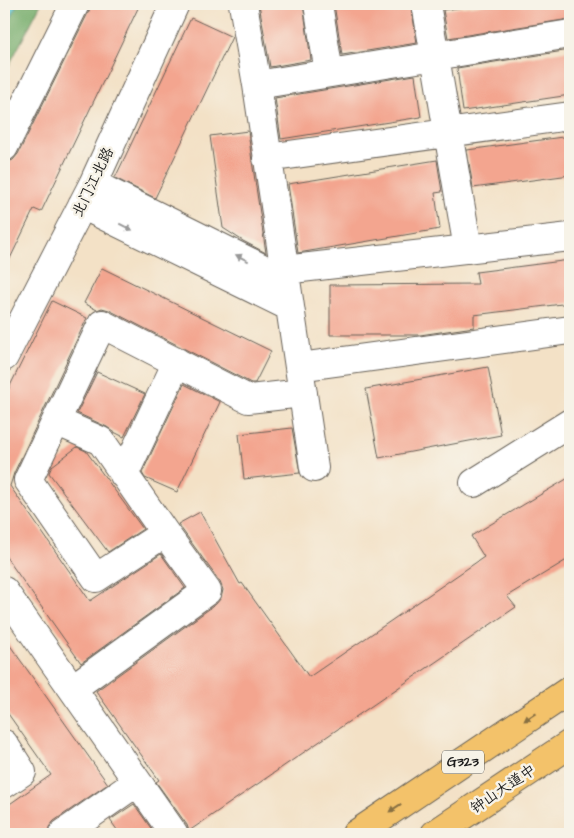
<svg xmlns="http://www.w3.org/2000/svg" width="574" height="838" font-family="'Architects Daughter','LXGW WenKai TC',sans-serif">
<style>
.forest{fill:#74ac6a;stroke:#486443}
.water{fill:#5bc8d0;stroke:#3c7276}
.building{fill:#f3a58f}
.lines{fill:none;stroke-linecap:round;stroke-linejoin:round}
.minor-casing{stroke:#676158;stroke-width:30}
.highway-casing{stroke:#676158;stroke-width:30}
.minor{stroke:#fff;stroke-width:28}
.highway{stroke:#f3c26a;stroke-width:28}
.oneway{fill:#999}
.oneway2{fill:#886f43}
.labels{text-anchor:middle;dominant-baseline:central;stroke-width:5;stroke-linejoin:round;paint-order:stroke}
.shield{fill:#f7f3e8;stroke:#5e5c59;stroke-width:1}
.shield-label{font-size:14px;font-weight:bold;fill:#1c1c1c}
.street-label{font-size:15px;fill:#1c1c1c;stroke:#f7f3e8}
</style>
<rect width="100%" height="100%" fill="#f7f3e8"/>
<filter id="ink" filterUnits="userSpaceOnUse"><feTurbulence type="fractalNoise" baseFrequency=".02" numOctaves="2"/><feDisplacementMap in="SourceGraphic" scale="10" xChannelSelector="R" yChannelSelector="G"/><feConvolveMatrix kernelMatrix="1 2 1 2 8 2 1 2 1" color-interpolation-filters="sRGB"/></filter>
<filter id="wash" filterUnits="userSpaceOnUse"><feTurbulence type="fractalNoise" baseFrequency=".0096" numOctaves="4" result="noise"/><feDisplacementMap in="SourceGraphic" scale="20" xChannelSelector="R" yChannelSelector="G"/><feGaussianBlur stdDeviation="1.12" result="paint"/><feColorMatrix in="noise" values="0 0 0 0 0 0 0 0 0 0 0 0 0 0 0 0 0 1.4 0 .05"/><feComposite in="paint" operator="in"/></filter>
<g filter="url(#wash)">
<rect width="100%" height="100%" fill="#f3e1c6"/>
<!-- forest -->
<path class="forest" d="M 4,4 L 41,4 L 4,75 Z"/>
<!-- water -->
<path class="water" d="M 4,4 L 17,4 L 4,37 Z"/>
<g id="blocks">
<!-- building -->
<path class="building" d="M 91,4 L 140,4 L 41,212 L 34,209 L 4,271 L 4,170 L 8,162 L 13,160 L 18,154 L 89,11 Z
M 259,4 L 303,4 L 311,60 L 270,67 Z
M 334,4 L 411,4 L 417,43 L 342,55 Z
M 486,4 L 570,4 L 570,19 L 448,38 L 443,10 Z
M 191,18 L 232,37 L 155,198 L 115,178 Z
M 570,50 L 570,95 L 463,111 L 457,68 Z
M 415,75 L 421,117 L 281,139 L 275,98 Z
M 248,131 L 252,161 L 266,253 L 243,241 L 223,228 L 210,136 Z
M 570,136 L 570,175 L 473,188 L 467,150 Z
M 437,160 L 442,192 L 435,193 L 440,229 L 298,253 L 288,184 Z
M 570,260 L 570,303 L 474,315 L 474,327 L 420,335 L 330,335 L 330,285 L 478,284 L 476,272 Z
M 102,268 L 271,351 L 255,383 L 251,383 L 109,310 L 102,308 L 97,310 L 84,303 Z
M 52,301 L 87,318 L 14,473 L 10,486 L 90,601 L 161,554 L 185,588 L 81,663 L 4,554 L 4,398 Z
M 488,367 L 501,435 L 379,458 L 366,389 Z
M 97,372 L 145,394 L 124,437 L 114,432 L 107,427 L 77,413 Z
M 184,384 L 220,402 L 177,492 L 145,478 L 142,473 Z
M 292,428 L 300,473 L 244,479 L 239,434 Z
M 77,447 L 86,451 L 143,529 L 108,552 L 49,473 L 52,466 Z
M 570,477 L 570,558 L 507,596 L 516,607 L 189,831 L 187,825 L 156,782 L 159,780 L 96,691 L 216,604 L 221,598 L 223,590 L 220,582 L 178,524 L 200,512 L 240,584 L 242,583 L 309,677 L 484,557 L 471,536 Z
M 4,637 L 108,784 L 54,821 L 49,827 L 48,834 L 4,834 L 4,808 L 51,775 L 4,708 Z
M 134,804 L 155,834 L 120,834 L 110,820 Z"/>
</g>
</g>
<g filter="url(#ink)">
<use href="#blocks" fill-opacity="0" stroke="#676158" stroke-width="1"/>
<g class="lines">
<defs>
<path id="minor" d="M 243,4 L 257,85 L 314,468
M 318,4 L 329,73
M 426,4 L 468,249
M 257,85 L 570,34
M 4,147 L 75,4
M 267,158 L 570,116
M 93,184 L 286,280
M 82,205 L 290,307
M 284,270 L 570,237
M 4,357 L 93,184 L 175,4
M 299,367 L 570,330
M 56,421 L 101,441 L 165,533 L 96,578 L 28,480 L 102,324 L 248,399 L 303,393
M 124,475 L 177,362
M 474,483 L 570,423
M 4,591 L 174,834
M 73,688 L 207,591 L 165,533
M 4,744 L 22,772 L 4,784
M 63,834 L 137,782"/>
<path id="highway" d="M 356,834 L 570,690
M 435,834 L 570,744"/>
</defs>
<!-- minor casing -->
<use href="#minor" class="minor-casing"/>
<!-- highway casing -->
<use href="#highway" class="highway-casing"/>
<!-- minor -->
<use href="#minor" class="minor"/>
<!-- highway -->
<use href="#highway" class="highway"/>
</g>
<!-- one-way arrows -->
<defs><path id="oneway-solid" d="M-6-.8H1V-3.2L6.5 0L1 3.2V.8H-6Z" transform="scale(1.25)"/></defs>
<g class="oneway">
<use href="#oneway-solid" transform="translate(126 227) rotate(26)"/>
<use href="#oneway-solid" transform="translate(242 258) rotate(-153)"/>
</g>
<g class="oneway2">
<use href="#oneway-solid" transform="translate(530 717) rotate(146)"/>
<use href="#oneway-solid" transform="translate(395 808) rotate(146)"/>
</g>
</g>
<g class="labels">
<!-- shield labels -->
<rect class="shield" x="442" y="750.5" width="42" height="23" rx="4"/>
<g class="shield-label">
<text x="463" y="762">G323</text>
</g>
<!-- street labels -->
<g class="street-label">
<text transform="translate(93 182) rotate(-64)">北门江北路</text>
<text transform="translate(503 789) rotate(-34)">钟山大道中</text>
</g>
</g>
<!-- margin -->
<rect width="574" height="838" fill="none" stroke="#f7f3e8" stroke-width="20"/>
</svg>
